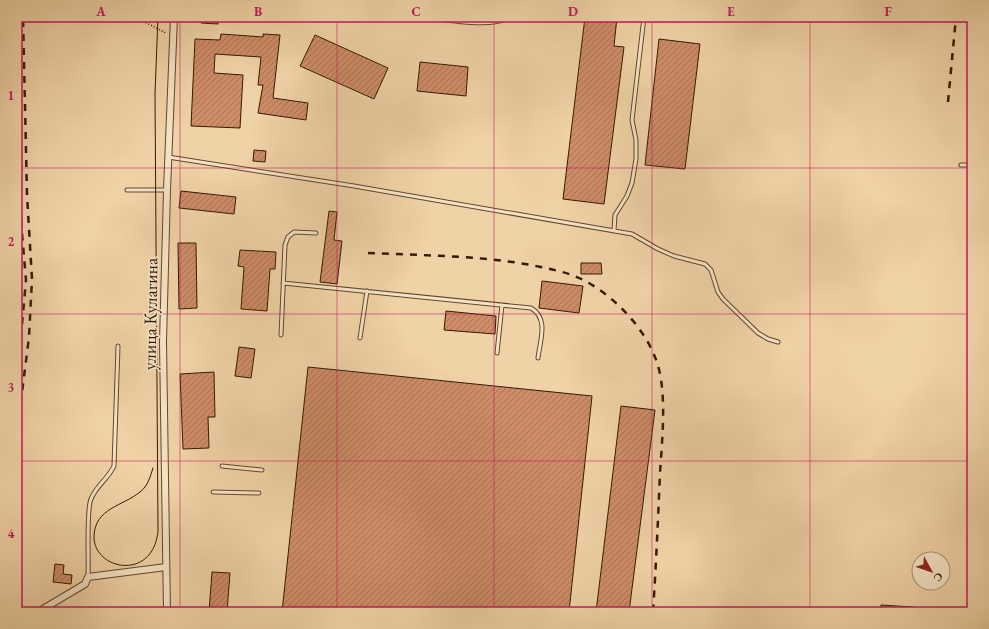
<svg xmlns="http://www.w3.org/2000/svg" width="989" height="629" font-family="'EB Garamond',serif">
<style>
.building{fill:url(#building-hatch);stroke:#341900}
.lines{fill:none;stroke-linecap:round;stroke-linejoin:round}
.lane-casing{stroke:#63472a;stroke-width:5}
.street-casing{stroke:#63472a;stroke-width:8}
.path{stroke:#341900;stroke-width:1.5;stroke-dasharray:1 2;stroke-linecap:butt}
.lane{stroke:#f5e2c6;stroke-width:3}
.street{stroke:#f5e2c6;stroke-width:6}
.tram{stroke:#341900;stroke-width:1}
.rail{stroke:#341900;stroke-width:2.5;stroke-dasharray:7 7;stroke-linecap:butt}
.grid{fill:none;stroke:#c2185b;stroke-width:1;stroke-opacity:0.55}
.labels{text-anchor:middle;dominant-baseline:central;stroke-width:3;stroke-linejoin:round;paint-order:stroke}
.street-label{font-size:18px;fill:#341900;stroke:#f5e2c6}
.neatline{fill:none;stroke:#c2185b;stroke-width:1.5}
.grid-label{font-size:13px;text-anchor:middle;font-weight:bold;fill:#c2185b}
</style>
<defs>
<pattern id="building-hatch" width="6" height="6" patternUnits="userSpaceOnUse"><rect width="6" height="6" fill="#ce8c68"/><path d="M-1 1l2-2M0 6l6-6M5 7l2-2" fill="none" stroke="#a87253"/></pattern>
</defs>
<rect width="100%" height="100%" fill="#f0d2a7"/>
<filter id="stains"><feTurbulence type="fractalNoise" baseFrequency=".005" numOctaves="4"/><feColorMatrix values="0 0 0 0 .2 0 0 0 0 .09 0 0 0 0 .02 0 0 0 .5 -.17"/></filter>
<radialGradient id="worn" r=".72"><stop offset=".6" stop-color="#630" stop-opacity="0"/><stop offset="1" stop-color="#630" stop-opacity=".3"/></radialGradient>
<!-- building -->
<path class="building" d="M 201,17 L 218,17 L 218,24 L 201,23 Z
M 585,17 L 617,17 L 614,46 L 624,47 L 604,204 L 563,199 Z
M 221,34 L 263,37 L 263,34 L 280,35 L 273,98 L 308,103 L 306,120 L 258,113 L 263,85 L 258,85 L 261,57 L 215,54 L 214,73 L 243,75 L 240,128 L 191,126 L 195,39 L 220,40 Z
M 315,35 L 388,68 L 374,99 L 300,66 Z
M 659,39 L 700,44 L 685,169 L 645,165 Z
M 420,62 L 468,67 L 466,96 L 417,91 Z
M 254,150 L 266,151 L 265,162 L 253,161 Z
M 181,191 L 236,197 L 234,214 L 179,208 Z
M 329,211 L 337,212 L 334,240 L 342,241 L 337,284 L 320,282 Z
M 178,243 L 196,243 L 197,308 L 179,309 Z
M 240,250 L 276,252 L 275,269 L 270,269 L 267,311 L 241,309 L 244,267 L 238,266 Z
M 581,263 L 601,263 L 602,274 L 581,274 Z
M 542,281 L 583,286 L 579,313 L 539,308 Z
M 446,311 L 496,316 L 495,334 L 444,330 Z
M 239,347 L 255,349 L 251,378 L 235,376 Z
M 308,367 L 592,396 L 569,612 L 282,612 Z
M 214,372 L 215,417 L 208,417 L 209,448 L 183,449 L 180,374 Z
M 621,406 L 655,410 L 629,612 L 596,612 Z
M 55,564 L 64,565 L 63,574 L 72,575 L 71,584 L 53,582 Z
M 212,572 L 230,573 L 227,612 L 209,612 Z
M 881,605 L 913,607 L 912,612 L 880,612 Z"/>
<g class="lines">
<defs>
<path id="lane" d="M 421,17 C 444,19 491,29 511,17
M 168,157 L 354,186 L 632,234 L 658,249 L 674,256 L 705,264 L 711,270 L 718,292 L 723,299 L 758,333 L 768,339 L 778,342
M 961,165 L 972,165
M 127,190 L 167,190
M 614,231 L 615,215 L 627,196 L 632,183 L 636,159 L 636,140 L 632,120 L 644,17
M 283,283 L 531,308 C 549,318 540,341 538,358
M 281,335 L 285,245 L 288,237 L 294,232 L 316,233
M 360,338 L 367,291
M 497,353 L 502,305
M 222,466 L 262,470
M 213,492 L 259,493
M 88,577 C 89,560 86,511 91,499 C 96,486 108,479 114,466 L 118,346"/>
<path id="street" d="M 38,612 L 85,584 L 88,577 L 166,567
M 167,612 L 163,342 L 167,190 L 174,17"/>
</defs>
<!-- lane casing -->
<use href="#lane" class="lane-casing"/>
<!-- street casing -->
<use href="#street" class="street-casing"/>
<!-- path -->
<path class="path" d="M 135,17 L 166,33"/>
<!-- lane -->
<use href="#lane" class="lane"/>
<!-- street -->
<use href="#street" class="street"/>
<!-- tram -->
<path class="tram" d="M 153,468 C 150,477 148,486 140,492 C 123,506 95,508 94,536 C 93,570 153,582 158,531 L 155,94 L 158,17"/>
<!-- rail -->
<path class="rail" d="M 948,102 L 956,17
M 368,253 C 432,256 499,255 562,272 C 600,281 641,321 655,357 C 668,388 662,440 660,473 C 658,520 656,566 653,612
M 17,380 L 26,280 L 20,210 L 21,161
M 17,432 L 29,337 L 32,279 L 27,195 L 23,17"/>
</g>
<!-- grid -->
<path class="grid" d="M 180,17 L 180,612M 337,17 L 337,612M 494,17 L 494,612M 652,17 L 652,612M 810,17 L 810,612M 17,168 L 972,168M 17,314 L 972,314M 17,461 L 972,461"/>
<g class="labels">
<!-- street labels -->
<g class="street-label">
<text transform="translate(150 314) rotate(-89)">улица Кулагина</text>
</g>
</g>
<!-- margin -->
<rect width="989" height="629" fill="none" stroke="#f0d2a7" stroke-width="44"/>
<!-- north arrow -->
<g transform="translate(931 571) rotate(130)"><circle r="19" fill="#f5e2c6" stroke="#a89277"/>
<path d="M0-3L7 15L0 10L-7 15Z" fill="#8f2418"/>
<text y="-6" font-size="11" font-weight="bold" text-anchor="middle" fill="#341900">С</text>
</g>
<rect x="22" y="22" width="945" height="585" class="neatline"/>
<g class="grid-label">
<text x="101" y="16">A</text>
<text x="258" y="16">B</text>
<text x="416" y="16">C</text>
<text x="573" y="16">D</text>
<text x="731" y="16">E</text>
<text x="888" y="16">F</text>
<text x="11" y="100">1</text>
<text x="11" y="246">2</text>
<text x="11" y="392">3</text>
<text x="11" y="538">4</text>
</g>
<rect width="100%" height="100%" filter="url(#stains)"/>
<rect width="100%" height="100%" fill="url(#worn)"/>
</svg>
